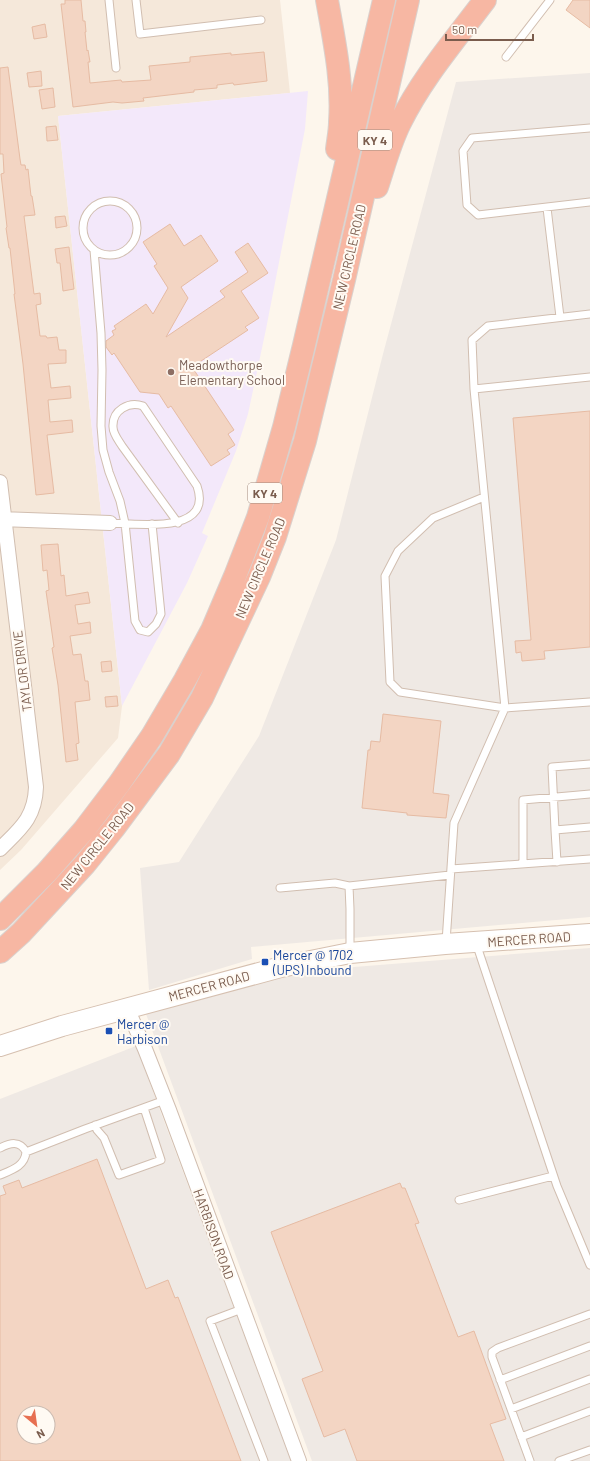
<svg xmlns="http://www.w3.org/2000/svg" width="590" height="1461" font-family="Barlow,sans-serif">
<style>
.residential{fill:#f5e8da}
.industrial{fill:#efe9e4;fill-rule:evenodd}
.education{fill:#f3e8fa}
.building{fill:#f3d5c3;stroke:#e6bba3;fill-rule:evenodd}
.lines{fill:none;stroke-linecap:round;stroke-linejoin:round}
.lane-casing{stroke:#d1beb0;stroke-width:9}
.street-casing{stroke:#d1beb0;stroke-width:16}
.secondary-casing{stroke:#d6c0b0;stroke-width:22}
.highway-casing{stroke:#dad1cd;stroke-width:24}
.lane{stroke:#fff;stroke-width:7}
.street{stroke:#fff;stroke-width:14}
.secondary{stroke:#fff;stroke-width:20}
.highway{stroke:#f7b7a3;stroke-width:22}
.education-dot{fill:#8d6e63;stroke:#fffaf3;stroke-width:1.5}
.transit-dot{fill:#1a4fb4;stroke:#fffaf3;stroke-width:1.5}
.labels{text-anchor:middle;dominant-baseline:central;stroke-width:4;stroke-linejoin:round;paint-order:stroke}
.shield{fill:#fffaf3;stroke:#a28b7f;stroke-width:1}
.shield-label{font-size:12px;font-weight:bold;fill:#7a5c4d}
.street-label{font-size:13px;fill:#7a5c4d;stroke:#fffaf3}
.education-label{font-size:13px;fill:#785e54;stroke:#fffaf3;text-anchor:start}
.transit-label{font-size:13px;fill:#164399;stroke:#fffaf3;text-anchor:start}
</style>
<rect width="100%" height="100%" fill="#fdf6ec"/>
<!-- residential -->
<path class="residential" d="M 0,0 L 280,0 L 290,93 L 58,116 L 122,706 L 118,738 L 21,850 L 0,870 Z"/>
<!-- industrial -->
<path class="industrial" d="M 590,73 L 590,917 L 251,947 L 252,959 L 149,990 L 140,868 L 179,862 L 259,736 L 336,540 L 383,354 L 456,82 Z
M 590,948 L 590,1461 L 312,1461 L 146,1014 L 292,972 Z
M 136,1046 L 291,1461 L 0,1461 L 0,1099 ZM 24,1413 L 48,1413 L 48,1437 L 24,1437 Z"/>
<!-- education -->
<path class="education" d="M 308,91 L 305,129 L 266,329 L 248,414 L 236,451 L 202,533 L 208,536 L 187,583 L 122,706 L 58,116 Z"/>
<!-- building -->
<path class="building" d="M 65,0 L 81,0 L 83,21 L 85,21 L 86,32 L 85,32 L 87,51 L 88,50 L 90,62 L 88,62 L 90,83 L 121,80 L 122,82 L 151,80 L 149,66 L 190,62 L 190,57 L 231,53 L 231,55 L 264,52 L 267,81 L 234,85 L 233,83 L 217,85 L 217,88 L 194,90 L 194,92 L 143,98 L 144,101 L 122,103 L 113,102 L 73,107 L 61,4 L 65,4 Z
M 573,0 L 590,0 L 590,28 L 566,10 Z
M 45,24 L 47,37 L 34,39 L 32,27 Z
M 8,67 L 20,159 L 21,165 L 25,165 L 26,170 L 28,169 L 31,196 L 32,196 L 35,215 L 24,216 L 34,294 L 40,293 L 41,304 L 36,305 L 40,336 L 46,336 L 47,338 L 57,337 L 59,350 L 66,350 L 66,363 L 48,364 L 51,388 L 70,386 L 71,398 L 48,400 L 50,422 L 72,420 L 73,432 L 47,435 L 54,493 L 36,495 L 23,364 L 14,294 L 15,294 L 10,248 L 9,248 L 6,228 L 7,227 L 1,174 L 4,173 L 3,154 L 0,154 L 0,68 Z
M 41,71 L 42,86 L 29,87 L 27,73 Z
M 53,88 L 55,107 L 42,109 L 39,90 Z
M 56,126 L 58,140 L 47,141 L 46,127 Z
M 65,216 L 67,226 L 56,228 L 55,217 Z
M 170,224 L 184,246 L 201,235 L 218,261 L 181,287 L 188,298 L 166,337 L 225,297 L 220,291 L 248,272 L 235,252 L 248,243 L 268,273 L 241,291 L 259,318 L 245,327 L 248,330 L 192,367 L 234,430 L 228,434 L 235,445 L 227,450 L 230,454 L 211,466 L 171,406 L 168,408 L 159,394 L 140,392 L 114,353 L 112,355 L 106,347 L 106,341 L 114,335 L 112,331 L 116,329 L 114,326 L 146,304 L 153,314 L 168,288 L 154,266 L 157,264 L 143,242 Z
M 69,247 L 74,289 L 63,291 L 60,263 L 57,263 L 55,249 Z
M 590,411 L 590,647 L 544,651 L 545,659 L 522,661 L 521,652 L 516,653 L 515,641 L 531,640 L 513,418 Z
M 58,544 L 61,576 L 64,575 L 66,596 L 88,592 L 90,603 L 75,605 L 78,624 L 90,622 L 91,633 L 70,636 L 73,655 L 81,654 L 85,681 L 88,681 L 90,700 L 75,702 L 79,743 L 76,744 L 78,760 L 66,762 L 58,685 L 52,648 L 54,647 L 46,591 L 49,590 L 47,570 L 43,571 L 41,545 Z
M 111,661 L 112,671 L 102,672 L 101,662 Z
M 117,696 L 118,706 L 106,707 L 105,697 Z
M 383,714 L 441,721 L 433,793 L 449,795 L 446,818 L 407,815 L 407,813 L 362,808 L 368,750 L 370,750 L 371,741 L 380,742 Z
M 97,1159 L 146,1289 L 168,1280 L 175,1298 L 178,1297 L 241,1461 L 0,1461 L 0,1196 L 6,1194 L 3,1186 L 19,1180 L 22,1188 ZM 24,1413 L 48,1413 L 48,1437 L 24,1437 Z
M 400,1183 L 402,1188 L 405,1188 L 419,1223 L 415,1224 L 458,1337 L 474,1331 L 506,1419 L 490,1424 L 504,1461 L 357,1461 L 345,1429 L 324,1437 L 302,1379 L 323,1371 L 271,1232 Z"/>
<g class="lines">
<defs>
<path id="lane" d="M 109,0 L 116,68
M 136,0 L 140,34 L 261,20
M 506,57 L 550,0
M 590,128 L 472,138 L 463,151 L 467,205 L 478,215 L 590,202
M83 228a27 27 0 1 1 54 0a27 27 0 1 1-54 0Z
M 547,208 L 560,317
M 94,250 L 101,333 L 102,370 L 101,426 L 103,450 L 109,472 L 120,501 L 125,523 L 135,621 L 140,630 L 148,632 L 156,624 L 161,614 L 152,524
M 590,377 L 474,389 L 505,708 L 590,702
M 474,389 L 472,340 L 488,326 L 590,314
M 110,523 C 137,524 214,535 197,486 L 143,406 C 129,401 112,410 113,427 C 113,434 119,441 122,446 L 178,523
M 555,830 L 552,767 L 590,764
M 557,862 L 555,830 L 590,827
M 523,864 L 523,800 L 590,794
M 451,869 L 590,859
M 349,886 L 350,909 L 350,952
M 280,888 L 335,883 L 349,886 L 450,875
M 446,942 L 454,823 L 505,708 L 400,692 L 390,682 L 385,576 L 398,551 L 433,518 L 484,497
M 476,943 L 557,1186 L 590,1265
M 95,1125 L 97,1130 L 104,1138 L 119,1175 L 161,1160 L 144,1108
M 0,1148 C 10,1143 20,1140 26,1152 C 25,1166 12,1170 0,1175
M 26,1152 L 85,1129 L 165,1100
M 459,1200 L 553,1176
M 242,1309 L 210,1321 L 264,1461
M 500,1380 L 590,1346
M 511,1409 L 590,1379
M 521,1437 L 590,1411
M 530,1461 L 492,1357 L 492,1352 L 498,1348 L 590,1314
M 559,1461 L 590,1450"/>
<path id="street" d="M 0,482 L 36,787 C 35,818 20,829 0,849
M 0,519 L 110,523
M 127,1008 L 145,1049 L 169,1110 L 299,1461"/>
<path id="secondary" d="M 0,1046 L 62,1026 L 281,967 L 350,953 L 445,944 L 590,934"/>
<path id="highway" d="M 327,0 C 334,40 343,81 340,122 C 340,131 338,140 337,149
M 377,187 C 384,166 390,143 400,123 C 422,78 455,40 485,0
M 0,919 L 47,872 L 84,830 L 119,784 L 152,736 L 185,680 L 212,630 L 235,576 L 258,517 L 284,427 L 304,345 L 384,0
M 0,952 L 21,933 L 85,864 L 114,828 L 169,754 L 202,698 L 259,577 L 275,537 L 305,441 L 344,280 L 408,0"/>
</defs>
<!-- lane casing -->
<use href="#lane" class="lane-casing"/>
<!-- street casing -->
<use href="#street" class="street-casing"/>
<!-- secondary casing -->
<use href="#secondary" class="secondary-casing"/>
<!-- highway casing -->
<use href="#highway" class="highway-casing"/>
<!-- lane -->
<use href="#lane" class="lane"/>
<!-- street -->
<use href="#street" class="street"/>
<!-- secondary -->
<use href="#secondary" class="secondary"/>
<!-- highway -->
<use href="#highway" class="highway"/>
</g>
<!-- markers -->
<circle class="education-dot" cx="171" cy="372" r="4"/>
<g class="transit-dot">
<rect x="261" y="958" width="8" height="8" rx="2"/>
<rect x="105" y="1027" width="8" height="8" rx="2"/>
</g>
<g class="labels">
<!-- shield labels -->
<g class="shield">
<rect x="358" y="130" width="34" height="20" rx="3"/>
<rect x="248" y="483" width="34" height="20" rx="3"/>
</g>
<g class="shield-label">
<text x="375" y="140">KY 4</text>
<text x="265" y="493">KY 4</text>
</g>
<!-- street labels -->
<g class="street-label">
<text transform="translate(349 257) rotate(-77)">NEW CIRCLE ROAD</text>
<text transform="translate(260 568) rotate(-67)">NEW CIRCLE ROAD</text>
<text transform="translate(22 671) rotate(-97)">TAYLOR DRIVE</text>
<text transform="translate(97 846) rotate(-51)">NEW CIRCLE ROAD</text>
<text transform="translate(529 939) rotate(-4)">MERCER ROAD</text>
<text transform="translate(209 986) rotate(-15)">MERCER ROAD</text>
<text transform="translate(214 1234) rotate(70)">HARBISON ROAD</text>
</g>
<!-- education labels -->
<g class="education-label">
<text x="179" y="365">Meadowthorpe<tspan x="179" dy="15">Elementary School</tspan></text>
</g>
<!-- transit labels -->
<g class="transit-label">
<text x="273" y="955">Mercer @ 1702<tspan x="273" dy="15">(UPS) Inbound</tspan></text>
<text x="117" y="1024">Mercer @<tspan x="117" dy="15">Harbison</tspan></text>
</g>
</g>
<!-- north arrow -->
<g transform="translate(36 1425) rotate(151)"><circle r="19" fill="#fffaf3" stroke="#cabbb1"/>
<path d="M0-3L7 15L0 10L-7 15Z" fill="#e76f51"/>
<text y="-6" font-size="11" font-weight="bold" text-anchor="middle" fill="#7a5c4d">N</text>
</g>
<!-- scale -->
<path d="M446 34v6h87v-6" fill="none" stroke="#7a5c4d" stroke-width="2"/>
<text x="452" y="34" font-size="12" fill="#7a5c4d" stroke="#fffaf3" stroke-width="3" paint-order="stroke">50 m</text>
</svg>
